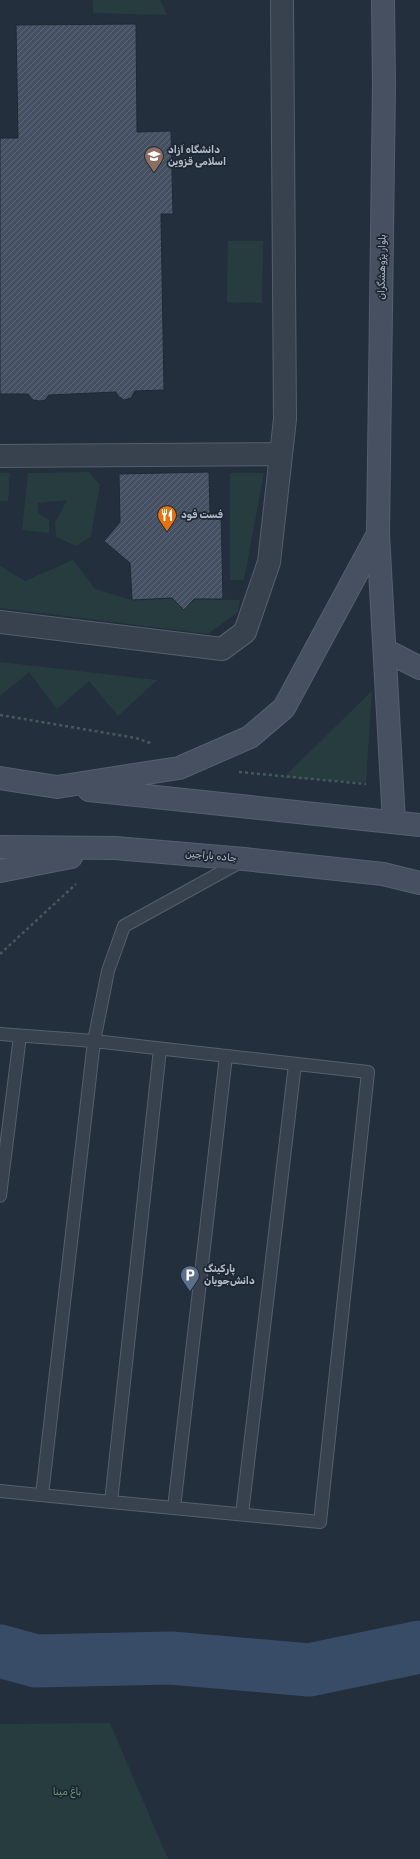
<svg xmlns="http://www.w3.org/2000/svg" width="420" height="1859" font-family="Rubik,'Noto Naskh Arabic',sans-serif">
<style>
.green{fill:#263c3f}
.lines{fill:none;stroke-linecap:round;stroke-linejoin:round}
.river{stroke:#394c67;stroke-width:53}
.building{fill:url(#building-hatch);stroke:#1f2835}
.lane-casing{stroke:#565f6c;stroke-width:14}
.street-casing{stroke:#565f6c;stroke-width:24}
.secondary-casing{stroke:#565f6c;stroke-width:24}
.path{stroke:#44595c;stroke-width:2.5;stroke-dasharray:3 3;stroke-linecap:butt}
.lane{stroke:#38414e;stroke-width:12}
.street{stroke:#38414e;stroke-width:22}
.secondary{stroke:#465061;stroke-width:22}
.labels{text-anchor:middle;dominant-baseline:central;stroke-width:3.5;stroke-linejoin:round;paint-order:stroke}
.poi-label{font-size:10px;font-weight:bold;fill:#b4bcc9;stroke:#1d2633;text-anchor:start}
.street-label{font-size:10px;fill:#b4bcc9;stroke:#1d2633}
.park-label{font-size:10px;fill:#6b9a76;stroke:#1d2633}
</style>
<defs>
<pattern id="building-hatch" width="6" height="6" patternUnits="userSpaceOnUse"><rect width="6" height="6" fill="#455162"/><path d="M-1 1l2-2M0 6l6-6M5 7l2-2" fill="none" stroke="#5d6877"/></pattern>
</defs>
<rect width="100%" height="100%" fill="#242f3e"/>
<!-- green -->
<path class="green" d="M 93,0 L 160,0 L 167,15 L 93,13 Z
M 228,241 L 263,241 L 262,303 L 227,302 Z
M 89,472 L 100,485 L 91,536 L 76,546 L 56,537 L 55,523 L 67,500 L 38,503 L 38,513 L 49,520 L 49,533 L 22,530 L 28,473 Z
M 0,473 L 10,473 L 8,501 L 0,501 Z
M 230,473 L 264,473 L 244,580 L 230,580 Z
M 73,560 L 95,589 L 132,600 L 172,598 L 184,610 L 194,599 L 240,600 L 238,612 L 208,634 L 0,608 L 0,566 L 25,581 Z
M 0,662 L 157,680 L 118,716 L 89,681 L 57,709 L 29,672 L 0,696 Z
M 372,691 L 366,782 L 283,778 Z
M 110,1723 L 168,1859 L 0,1859 L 0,1724 Z"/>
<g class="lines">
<!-- river -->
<path class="river" d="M 0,1651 L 36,1661 L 171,1658 L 309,1670 L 420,1647"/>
</g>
<!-- building -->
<path class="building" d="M 136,24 L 137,132 L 171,131 L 173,214 L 161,214 L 164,390 L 135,391 L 131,398 L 124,400 L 118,396 L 116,392 L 49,395 L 45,400 L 40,401 L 33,400 L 28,394 L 0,394 L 0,138 L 18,138 L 16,25 Z
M 209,472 L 210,513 L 221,512 L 223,599 L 194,599 L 184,610 L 172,598 L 132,600 L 130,563 L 104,541 L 120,522 L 119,474 Z"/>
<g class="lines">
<defs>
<path id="lane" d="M 0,1034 L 94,1041 L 368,1072 L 320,1522 L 111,1502
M 0,1196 L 20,1036
M 0,1491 L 111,1502 L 160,1049
M 42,1495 L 94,1041 L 108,971 L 124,926 L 242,861
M 174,1508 L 226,1056
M 242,1514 L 295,1064"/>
<path id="street" d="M 0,456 L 281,454
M 0,622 L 222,649 L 245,632 L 269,562 L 285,419 L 282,0"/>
<path id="secondary" d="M 383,0 L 384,85 L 378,534 L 394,822
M 385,650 L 420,668
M 0,778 L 57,787 L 179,768 L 250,737 L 284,708 L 378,534
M 89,790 L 420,825
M 0,847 L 115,848 L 244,859 L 383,874 L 420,883
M 0,871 L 71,857"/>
</defs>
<!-- lane casing -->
<use href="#lane" class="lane-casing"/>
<!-- street casing -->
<use href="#street" class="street-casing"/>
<!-- secondary casing -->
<use href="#secondary" class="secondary-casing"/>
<!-- path -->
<path class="path" d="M 0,715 L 136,738 L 153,744
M 239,772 L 366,784
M 0,954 L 76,884"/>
<!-- lane -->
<use href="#lane" class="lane"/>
<!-- street -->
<use href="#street" class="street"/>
<!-- secondary -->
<use href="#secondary" class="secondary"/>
</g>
<!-- icons -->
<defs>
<symbol id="university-pin" viewBox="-11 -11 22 30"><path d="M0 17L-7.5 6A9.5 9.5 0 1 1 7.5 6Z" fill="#8d6e63" stroke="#1d2633"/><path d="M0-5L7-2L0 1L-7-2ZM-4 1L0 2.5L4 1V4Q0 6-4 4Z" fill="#fff"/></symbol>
<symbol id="restaurant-pin" viewBox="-11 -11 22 30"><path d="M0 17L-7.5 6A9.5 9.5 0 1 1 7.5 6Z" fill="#e8710a" stroke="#1d2633"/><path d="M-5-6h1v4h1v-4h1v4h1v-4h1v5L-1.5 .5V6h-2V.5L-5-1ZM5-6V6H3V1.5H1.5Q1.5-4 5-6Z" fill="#fff"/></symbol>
<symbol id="parking-pin" viewBox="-11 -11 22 30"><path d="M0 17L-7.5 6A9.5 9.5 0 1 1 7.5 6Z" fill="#5c6f8a" stroke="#1d2633"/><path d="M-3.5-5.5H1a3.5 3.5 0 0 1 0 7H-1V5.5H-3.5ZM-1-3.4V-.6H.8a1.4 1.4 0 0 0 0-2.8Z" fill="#fff"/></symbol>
</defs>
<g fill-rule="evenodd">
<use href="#university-pin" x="143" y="145" width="22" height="30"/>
<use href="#restaurant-pin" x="156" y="504" width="22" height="30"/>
<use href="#parking-pin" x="179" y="1264" width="22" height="30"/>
</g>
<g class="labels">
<!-- poi labels -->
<g class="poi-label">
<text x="168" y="150">دانشگاه آزاد<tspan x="168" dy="12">اسلامی قزوین</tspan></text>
<text x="181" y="515">فست فود</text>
<text x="204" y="1269">پارکینگ<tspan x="204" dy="12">دانش‌جویان</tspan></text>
</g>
<!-- street labels -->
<g class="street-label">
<text transform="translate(382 267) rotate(-89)">بلوار پژوهشگران</text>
<text transform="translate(211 856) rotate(5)">جاده باراجین</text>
</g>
<!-- park labels -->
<g class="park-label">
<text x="67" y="1792">باغ مینا</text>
</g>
</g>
</svg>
